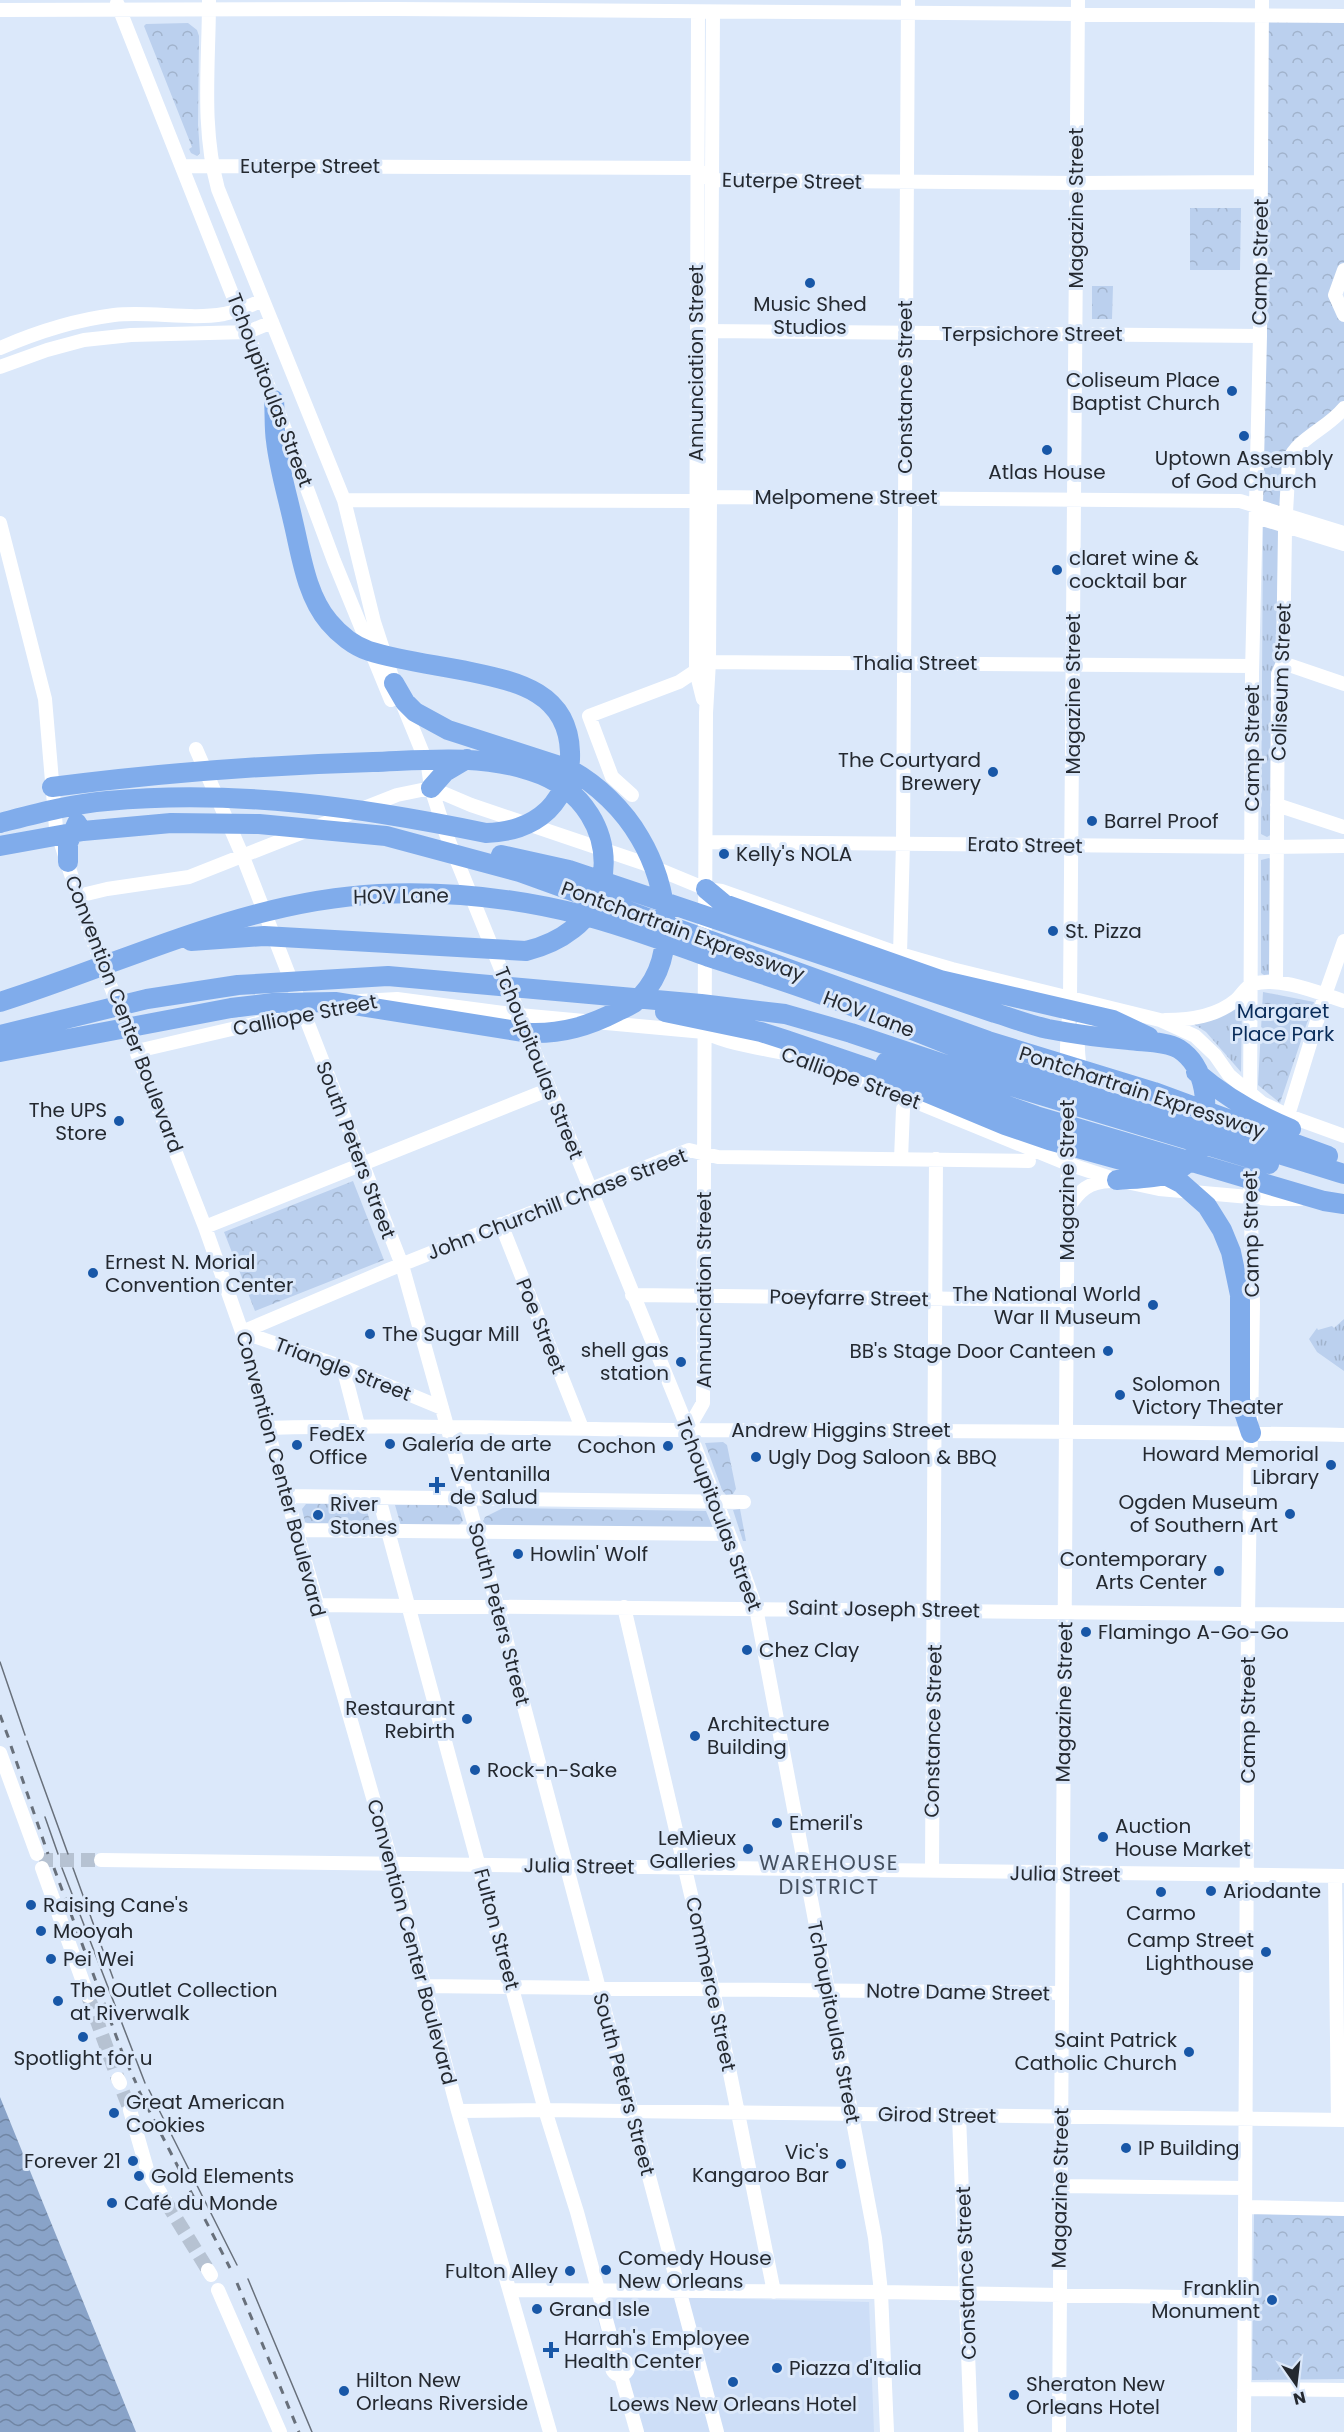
<svg xmlns="http://www.w3.org/2000/svg" width="1344" height="2432" font-family="Poppins,sans-serif">
<style>
.built{fill:#cddef7}
.grass{fill:url(#grass-tufts)}
.park{fill:url(#park-crowns)}
.water{fill:url(#water-waves)}
.lines{fill:none;stroke-linecap:round;stroke-linejoin:round}
.minor-tunnel{stroke:#b6c2d2;stroke-width:14;stroke-dasharray:14 7;stroke-linecap:butt}
.minor{stroke:#fff;stroke-width:14}
.highway{stroke:#80aceb;stroke-width:20}
.tram{stroke:#68707b;stroke-width:1.5}
.rail{stroke:#68707b;stroke-width:3;stroke-dasharray:8 8;stroke-linecap:butt}
.poi-dot{fill:#1857a7;stroke:#dbe8fa;stroke-width:2}
.labels{text-anchor:middle;dominant-baseline:central;stroke-width:6;stroke-linejoin:round;paint-order:stroke}
.street-label{font-size:20px;fill:#242930;stroke:#dbe8fa}
.poi-label{font-size:20px;fill:#242930;stroke:#dbe8fa;text-anchor:start}
.park-label{font-size:20px;fill:#082b59;stroke:#dbe8fa}
.neighbourhood-label{font-size:21px;letter-spacing:1.5px;fill:#444f5e;stroke:#dbe8fa}
</style>
<defs>
<pattern id="grass-tufts" width="24" height="20" patternUnits="userSpaceOnUse" patternTransform="scale(1.5)"><rect width="24" height="20" fill="#bbd0ee"/><path d="M3 7l-1-3M5 7V3M7 7l1-3M15 17l-1-3M17 17v-4M19 17l1-3" fill="none" stroke="#a1b3cc"/></pattern>
<pattern id="park-crowns" width="20" height="18" patternUnits="userSpaceOnUse" patternTransform="scale(1.5)"><rect width="20" height="18" fill="#bbd0ee"/><path d="M2 6a3 3 0 1 1 6 0M12 15a3 3 0 1 1 6 0" fill="none" stroke="#a1b3cc"/></pattern>
<pattern id="water-waves" width="16" height="10" patternUnits="userSpaceOnUse" patternTransform="scale(1.5)"><rect width="16" height="10" fill="#89a3c8"/><path d="M0 5q4-4 8 0t8 0" fill="none" stroke="#7085a3"/></pattern>
</defs>
<rect width="100%" height="100%" fill="#dbe8fa"/>
<!-- built -->
<path class="built" d="M 610,2296 L 869,2302 L 874,2432 L 630,2432 L 596,2313 Z"/>
<!-- grass -->
<path class="grass" d="M 1263,525 L 1279,526 L 1272,834 L 1267,837 L 1261,834 Z
M 1269,858 L 1272,860 L 1270,974 L 1264,975 L 1261,973 L 1261,860 Z
M 1242,1002 L 1241,1072 L 1206,1032 L 1192,1023 Z
M 1344,1319 L 1344,1371 L 1317,1352 L 1309,1339 L 1317,1328 L 1318,1330 L 1332,1326 L 1334,1328 Z"/>
<!-- park -->
<path class="park" d="M 1262,14 L 1344,16 L 1344,270 L 1335,295 L 1344,315 L 1344,408 L 1292,451 L 1286,514 L 1256,505 Z
M 188,23 L 197,30 L 199,36 L 198,125 L 200,153 L 197,156 L 191,153 L 189,149 L 192,147 L 144,26 L 146,24 Z
M 1190,208 L 1241,208 L 1240,270 L 1190,270 Z
M 1092,286 L 1113,286 L 1112,319 L 1092,319 Z
M 1263,992 L 1314,1002 L 1280,1103 L 1258,1085 Z
M 353,1181 L 384,1260 L 255,1311 L 224,1232 Z
M 723,1442 L 727,1445 L 736,1489 L 733,1494 L 726,1495 L 722,1490 L 705,1443 Z
M 306,1504 L 365,1504 L 371,1525 L 312,1525 L 305,1522 L 302,1509 Z
M 395,1505 L 454,1505 L 460,1511 L 463,1521 L 458,1526 L 401,1526 Z
M 503,1508 L 706,1511 L 713,1528 L 488,1527 L 483,1522 L 485,1517 Z
M 740,1509 L 746,1541 L 743,1541 L 733,1510 Z
M 1254,2213 L 1344,2215 L 1344,2379 L 1252,2380 Z"/>
<!-- water -->
<path class="water" d="M 0,2097 L 136,2432 L 0,2432 Z"/>
<g class="lines">
<!-- minor-tunnel -->
<path class="minor-tunnel" d="M 39,1860 L 101,1860
M 88,1996 L 118,2079
M 123,2092 L 130,2110
M 166,2202 L 208,2270"/>
<!-- minor -->
<path class="minor" d="M 209,0 C 209,64 201,127 218,189 L 344,500 L 374,622 L 394,683 L 428,766 L 431,788 L 446,834 L 688,1429 L 740,1562 L 756,1608 L 875,2238 L 881,2292 L 887,2432
M 117,3 L 274,400 L 334,561 L 391,700
M 0,10 L 394,9 L 1344,16
M 698,12 L 696,671 L 703,699
M 182,166 L 697,168 L 711,180 L 1076,183 L 1261,182
M 1344,270 L 1335,295 L 1344,315
M 704,331 L 1260,336
M 0,348 C 37,332 74,320 114,315 C 150,311 189,320 224,314 C 238,311 250,306 263,300
M 0,367 L 47,350 L 84,340 L 131,335 L 248,332 L 272,322
M 344,500 L 696,501 L 710,497 L 1240,501 L 1344,533
M 1256,517 L 1344,544
M 0,523 L 45,699 L 56,828 L 91,936 L 205,1227 L 242,1332 L 267,1428 L 392,1864 L 458,2111 L 550,2432
M 1283,663 L 1344,684
M 196,749 L 243,857 L 402,1265 L 497,1605 L 717,2432
M 632,795 L 612,777 L 589,716 L 679,682 L 709,662 L 1252,666
M 1277,805 L 1344,827
M 706,842 L 1270,847 L 1344,846
M 78,896 L 107,889 L 189,877 L 397,795 L 431,788 L 471,805 L 643,863 L 706,889 L 722,891 L 900,954 L 952,969 L 1160,1020 L 1195,1036 L 1215,1055 L 1229,1075 L 1262,1103 L 1289,1116 L 1344,1136
M 900,954 L 903,843 L 908,0
M 1276,982 L 1278,674 L 1283,663 L 1285,530 L 1289,460 C 1297,439 1328,428 1344,408
M 360,1001 L 397,999 L 519,1015 L 704,1032 C 737,1048 776,1049 811,1059 L 1068,1164 L 1117,1180 L 1159,1189 L 1272,1199 L 1300,1199
M 1165,1020 C 1188,1020 1217,1016 1236,1000 C 1242,995 1245,987 1253,984 C 1279,976 1319,993 1344,1001
M 137,1051 L 309,1011
M 1081,1075 C 1077,1048 1072,1030 1097,1012
M 1067,1096 L 1067,1046 L 1070,999 L 1078,0
M 1250,1117 L 1252,673 L 1260,336 L 1262,0
M 1286,1122 L 1325,995 L 1344,941
M 901,1159 L 903,1109
M 1067,1209 C 1080,1190 1088,1182 1111,1181
M 501,1224 L 582,1428
M 205,1227 L 550,1089
M 632,1295 L 1066,1300
M 242,1332 L 388,1270 L 689,1150 L 718,1157 L 1029,1161
M 242,1332 L 343,1367 L 442,1408
M 343,1367 L 358,1425
M 267,1428 C 402,1424 537,1429 673,1430 C 897,1431 1120,1431 1344,1435
M 688,1429 L 703,1403 L 706,713 L 709,662 L 713,12
M 287,1496 L 744,1502
M 379,1498 L 545,2110 L 577,2212 L 617,2360
M 296,1530 L 729,1534
M 317,1605 L 1344,1615
M 624,1607 L 713,1989 L 774,2292
M 0,1753 L 37,1854
M 101,1860 L 1344,1876
M 42,1868 L 88,1996
M 932,1871 L 936,1159
M 1335,1876 L 1338,2120
M 424,1986 L 1060,1993
M 118,2079 L 120,2083
M 130,2110 L 148,2173 L 166,2202
M 458,2111 L 545,2110 L 1344,2120
M 959,2115 L 971,2432
M 1060,2186 L 1245,2188
M 1245,2207 L 1344,2209
M 208,2270 L 211,2275
M 218,2290 L 280,2432
M 510,2290 L 881,2292 L 1245,2298
M612 2367a8 8 0 1 1 16 0a8 8 0 1 1-16 0Z
M 621,2376 L 637,2432
M 1244,2389 L 1344,2390
M 1059,2432 L 1068,1139
M 1244,2432 L 1248,1615 L 1253,1305 L 1250,1172"/>
<!-- highway -->
<path class="highway" d="M 52,787 C 159,773 265,765 373,762 C 426,760 480,754 531,771 C 582,787 613,833 601,886 C 593,922 559,943 526,951 L 264,936 L 191,941
M 431,788 L 445,772 L 467,759
M 0,823 C 35,814 71,804 107,801 C 235,789 360,807 486,833 C 509,832 530,827 548,810 C 563,795 571,773 570,752 C 568,693 519,682 471,672 C 438,665 401,661 369,651 C 354,646 339,634 329,622 C 306,595 301,554 293,521 C 287,494 279,468 276,441 C 274,428 275,413 274,400
M 0,846 L 83,831 L 171,823 L 259,824 L 386,836 L 520,872 L 988,1041 L 1154,1092 L 1328,1156
M 501,855 L 569,870 L 995,1013 C 1012,1018 1030,1025 1048,1029 C 1074,1034 1103,1038 1129,1040 C 1144,1042 1166,1041 1179,1049 C 1207,1067 1209,1108 1202,1136 C 1191,1180 1153,1177 1117,1180
M 68,862 L 68,843 L 77,823
M 706,889 L 724,904 L 940,980 L 1113,1020 L 1149,1037
M 0,1002 C 127,962 243,901 379,894 C 447,891 516,898 582,915 C 625,926 667,942 709,957 C 752,971 795,984 836,1000 C 891,1021 946,1044 1001,1065 C 1113,1106 1230,1138 1344,1174
M 665,1012 L 761,1032 L 786,1040 L 868,1068 L 1005,1125 L 1049,1140 L 1154,1169 L 1181,1183 L 1207,1206 L 1222,1230 L 1231,1252 L 1240,1295 L 1240,1400 L 1251,1433
M 0,1035 L 147,999 L 238,985 L 388,976 L 701,1004 L 785,1014 L 851,1033 L 988,1079 L 1269,1164
M 0,1052 L 231,1008 L 273,1003 L 335,1002 L 530,1033 C 562,1034 589,1026 618,1011 C 623,1009 629,1006 634,1003 C 682,962 668,885 640,838 C 624,810 597,784 569,769 L 448,730 L 415,712 L 405,702 L 394,683
M 886,1062 L 1036,1116 L 1324,1201 L 1344,1204
M 1196,1072 C 1224,1096 1257,1115 1291,1129"/>
<!-- tram -->
<path class="tram" d="M 0,1662 L 25,1735
M 27,1741 L 68,1854
M 45,1817 L 58,1854
M 62,1868 L 145,2083
M 73,1868 L 113,1978
M 149,2090 L 237,2265
M 248,2279 L 312,2432"/>
<!-- rail -->
<path class="rail" d="M 0,1715 L 9,1739
M 11,1746 L 48,1854
M 54,1868 L 122,2052 L 136,2083
M 139,2091 L 230,2268
M 237,2283 L 299,2432"/>
</g>
<!-- markers -->
<g class="poi-dot">
<circle cx="810" cy="283" r="6"/>
<circle cx="1232" cy="391" r="6"/>
<circle cx="1244" cy="436" r="6"/>
<circle cx="1047" cy="450" r="6"/>
<circle cx="1057" cy="570" r="6"/>
<circle cx="993" cy="772" r="6"/>
<circle cx="1092" cy="821" r="6"/>
<circle cx="724" cy="854" r="6"/>
<circle cx="1053" cy="931" r="6"/>
<circle cx="119" cy="1121" r="6"/>
<circle cx="93" cy="1273" r="6"/>
<circle cx="1153" cy="1305" r="6"/>
<circle cx="370" cy="1334" r="6"/>
<circle cx="1108" cy="1351" r="6"/>
<circle cx="681" cy="1362" r="6"/>
<circle cx="1120" cy="1395" r="6"/>
<circle cx="390" cy="1444" r="6"/>
<circle cx="297" cy="1445" r="6"/>
<circle cx="668" cy="1446" r="6"/>
<circle cx="756" cy="1457" r="6"/>
<circle cx="1331" cy="1465" r="6"/>
<path d="M434 1476h6v6h6v6h-6v6h-6v-6h-6v-6h6z"/>
<circle cx="1290" cy="1514" r="6"/>
<circle cx="318" cy="1515" r="6"/>
<circle cx="518" cy="1554" r="6"/>
<circle cx="1219" cy="1571" r="6"/>
<circle cx="1086" cy="1632" r="6"/>
<circle cx="747" cy="1650" r="6"/>
<circle cx="467" cy="1719" r="6"/>
<circle cx="695" cy="1736" r="6"/>
<circle cx="475" cy="1770" r="6"/>
<circle cx="777" cy="1823" r="6"/>
<circle cx="1103" cy="1837" r="6"/>
<circle cx="748" cy="1849" r="6"/>
<circle cx="1211" cy="1891" r="6"/>
<circle cx="1161" cy="1892" r="6"/>
<circle cx="31" cy="1905" r="6"/>
<circle cx="41" cy="1931" r="6"/>
<circle cx="1266" cy="1952" r="6"/>
<circle cx="51" cy="1959" r="6"/>
<circle cx="58" cy="2001" r="6"/>
<circle cx="83" cy="2037" r="6"/>
<circle cx="1189" cy="2052" r="6"/>
<circle cx="114" cy="2113" r="6"/>
<circle cx="1126" cy="2148" r="6"/>
<circle cx="133" cy="2161" r="6"/>
<circle cx="841" cy="2164" r="6"/>
<circle cx="139" cy="2176" r="6"/>
<circle cx="112" cy="2203" r="6"/>
<circle cx="606" cy="2270" r="6"/>
<circle cx="570" cy="2271" r="6"/>
<circle cx="1272" cy="2300" r="6"/>
<circle cx="537" cy="2309" r="6"/>
<path d="M548 2341h6v6h6v6h-6v6h-6v-6h-6v-6h6z"/>
<circle cx="777" cy="2368" r="6"/>
<circle cx="733" cy="2382" r="6"/>
<circle cx="344" cy="2391" r="6"/>
<circle cx="1014" cy="2395" r="6"/>
</g>
<g class="labels">
<!-- street labels -->
<g class="street-label">
<text x="310" y="166">Euterpe Street</text>
<text transform="translate(792 181) rotate(1)">Euterpe Street</text>
<text transform="translate(1076 208) rotate(-90)">Magazine Street</text>
<text transform="translate(1260 262) rotate(-89)">Camp Street</text>
<text x="1032" y="334">Terpsichore Street</text>
<text transform="translate(696 363) rotate(-90)">Annunciation Street</text>
<text transform="translate(905 387) rotate(-90)">Constance Street</text>
<text transform="translate(270 390) rotate(69)">Tchoupitoulas Street</text>
<text x="846" y="497">Melpomene Street</text>
<text x="915" y="663">Thalia Street</text>
<text transform="translate(1281 682) rotate(-88)">Coliseum Street</text>
<text transform="translate(1073 694) rotate(-90)">Magazine Street</text>
<text transform="translate(1252 748) rotate(-90)">Camp Street</text>
<text transform="translate(1025 845) rotate(1)">Erato Street</text>
<text transform="translate(401 896) rotate(-1)">HOV Lane</text>
<text transform="translate(683 931) rotate(20)">Pontchartrain Expressway</text>
<text transform="translate(124 1014) rotate(69)">Convention Center Boulevard</text>
<text transform="translate(869 1014) rotate(21)">HOV Lane</text>
<text transform="translate(305 1015) rotate(-11)">Calliope Street</text>
<text transform="translate(539 1063) rotate(68)">Tchoupitoulas Street</text>
<text transform="translate(851 1078) rotate(20)">Calliope Street</text>
<text transform="translate(1142 1092) rotate(18)">Pontchartrain Expressway</text>
<text transform="translate(356 1150) rotate(69)">South Peters Street</text>
<text transform="translate(1067 1180) rotate(-90)">Magazine Street</text>
<text transform="translate(557 1204) rotate(-21)">John Churchill Chase Street</text>
<text transform="translate(1251 1234) rotate(-91)">Camp Street</text>
<text transform="translate(704 1290) rotate(-90)">Annunciation Street</text>
<text transform="translate(849 1298) rotate(1)">Poeyfarre Street</text>
<text transform="translate(541 1326) rotate(68)">Poe Street</text>
<text transform="translate(343 1369) rotate(21)">Triangle Street</text>
<text x="841" y="1430">Andrew Higgins Street</text>
<text transform="translate(281 1474) rotate(75)">Convention Center Boulevard</text>
<text transform="translate(719 1514) rotate(69)">Tchoupitoulas Street</text>
<text transform="translate(884 1609) rotate(1)">Saint Joseph Street</text>
<text transform="translate(499 1614) rotate(75)">South Peters Street</text>
<text transform="translate(1064 1702) rotate(-89)">Magazine Street</text>
<text transform="translate(1248 1720) rotate(-90)">Camp Street</text>
<text transform="translate(933 1731) rotate(-89)">Constance Street</text>
<text transform="translate(579 1866) rotate(1)">Julia Street</text>
<text transform="translate(1065 1874) rotate(1)">Julia Street</text>
<text transform="translate(497 1929) rotate(75)">Fulton Street</text>
<text transform="translate(412 1942) rotate(75)">Convention Center Boulevard</text>
<text transform="translate(711 1984) rotate(78)">Commerce Street</text>
<text transform="translate(958 1992) rotate(1)">Notre Dame Street</text>
<text transform="translate(834 2022) rotate(79)">Tchoupitoulas Street</text>
<text transform="translate(624 2084) rotate(75)">South Peters Street</text>
<text transform="translate(937 2115) rotate(1)">Girod Street</text>
<text transform="translate(1060 2188) rotate(-89)">Magazine Street</text>
<text transform="translate(966 2273) rotate(-92)">Constance Street</text>
</g>
<!-- poi labels -->
<g class="poi-label">
<text x="810" y="304" text-anchor="middle">Music Shed<tspan x="810" dy="23">Studios</tspan></text>
<text x="1220" y="380" text-anchor="end">Coliseum Place<tspan x="1220" dy="23">Baptist Church</tspan></text>
<text x="1244" y="458" text-anchor="middle">Uptown Assembly<tspan x="1244" dy="23">of God Church</tspan></text>
<text x="1047" y="472" text-anchor="middle">Atlas House</text>
<text x="1069" y="558">claret wine &amp;<tspan x="1069" dy="23">cocktail bar</tspan></text>
<text x="981" y="760" text-anchor="end">The Courtyard<tspan x="981" dy="23">Brewery</tspan></text>
<text x="1104" y="821">Barrel Proof</text>
<text x="736" y="854">Kelly's NOLA</text>
<text x="1065" y="931">St. Pizza</text>
<text x="107" y="1110" text-anchor="end">The UPS<tspan x="107" dy="23">Store</tspan></text>
<text x="105" y="1262">Ernest N. Morial<tspan x="105" dy="23">Convention Center</tspan></text>
<text x="1141" y="1294" text-anchor="end">The National World<tspan x="1141" dy="23">War II Museum</tspan></text>
<text x="382" y="1334">The Sugar Mill</text>
<text x="669" y="1350" text-anchor="end">shell gas<tspan x="669" dy="23">station</tspan></text>
<text x="1096" y="1351" text-anchor="end">BB's Stage Door Canteen</text>
<text x="1132" y="1384">Solomon<tspan x="1132" dy="23">Victory Theater</tspan></text>
<text x="309" y="1434">FedEx<tspan x="309" dy="23">Office</tspan></text>
<text x="402" y="1444">Galería de arte</text>
<text x="656" y="1446" text-anchor="end">Cochon</text>
<text x="1319" y="1454" text-anchor="end">Howard Memorial<tspan x="1319" dy="23">Library</tspan></text>
<text x="768" y="1457">Ugly Dog Saloon &amp; BBQ</text>
<text x="450" y="1474">Ventanilla<tspan x="450" dy="23">de Salud</tspan></text>
<text x="1278" y="1502" text-anchor="end">Ogden Museum<tspan x="1278" dy="23">of Southern Art</tspan></text>
<text x="330" y="1504">River<tspan x="330" dy="23">Stones</tspan></text>
<text x="530" y="1554">Howlin' Wolf</text>
<text x="1207" y="1559" text-anchor="end">Contemporary<tspan x="1207" dy="23">Arts Center</tspan></text>
<text x="1098" y="1632">Flamingo A-Go-Go</text>
<text x="759" y="1650">Chez Clay</text>
<text x="455" y="1708" text-anchor="end">Restaurant<tspan x="455" dy="23">Rebirth</tspan></text>
<text x="707" y="1724">Architecture<tspan x="707" dy="23">Building</tspan></text>
<text x="487" y="1770">Rock-n-Sake</text>
<text x="789" y="1823">Emeril's</text>
<text x="1115" y="1826">Auction<tspan x="1115" dy="23">House Market</tspan></text>
<text x="736" y="1838" text-anchor="end">LeMieux<tspan x="736" dy="23">Galleries</tspan></text>
<text x="1223" y="1891">Ariodante</text>
<text x="43" y="1905">Raising Cane's</text>
<text x="1161" y="1913" text-anchor="middle">Carmo</text>
<text x="53" y="1931">Mooyah</text>
<text x="1254" y="1940" text-anchor="end">Camp Street<tspan x="1254" dy="23">Lighthouse</tspan></text>
<text x="63" y="1959">Pei Wei</text>
<text x="70" y="1990">The Outlet Collection<tspan x="70" dy="23">at Riverwalk</tspan></text>
<text x="1177" y="2040" text-anchor="end">Saint Patrick<tspan x="1177" dy="23">Catholic Church</tspan></text>
<text x="83" y="2058" text-anchor="middle">Spotlight for u</text>
<text x="126" y="2102">Great American<tspan x="126" dy="23">Cookies</tspan></text>
<text x="1138" y="2148">IP Building</text>
<text x="829" y="2152" text-anchor="end">Vic's<tspan x="829" dy="23">Kangaroo Bar</tspan></text>
<text x="121" y="2161" text-anchor="end">Forever 21</text>
<text x="151" y="2176">Gold Elements</text>
<text x="124" y="2203">Café du Monde</text>
<text x="618" y="2258">Comedy House<tspan x="618" dy="23">New Orleans</tspan></text>
<text x="558" y="2271" text-anchor="end">Fulton Alley</text>
<text x="1260" y="2288" text-anchor="end">Franklin<tspan x="1260" dy="23">Monument</tspan></text>
<text x="549" y="2309">Grand Isle</text>
<text x="564" y="2338">Harrah's Employee<tspan x="564" dy="23">Health Center</tspan></text>
<text x="789" y="2368">Piazza d'Italia</text>
<text x="356" y="2380">Hilton New<tspan x="356" dy="23">Orleans Riverside</tspan></text>
<text x="1026" y="2384">Sheraton New<tspan x="1026" dy="23">Orleans Hotel</tspan></text>
<text x="733" y="2404" text-anchor="middle">Loews New Orleans Hotel</text>
</g>
<!-- park labels -->
<g class="park-label">
<text x="1283" y="1011">Margaret<tspan x="1283" dy="23">Place Park</tspan></text>
</g>
<!-- neighbourhood labels -->
<g class="neighbourhood-label">
<text x="829" y="1862">WAREHOUSE<tspan x="829" dy="24">DISTRICT</tspan></text>
</g>
</g>
<!-- north arrow -->
<g transform="translate(1296 2384) rotate(166)" stroke="#dbe8fa" stroke-width="4.5" paint-order="stroke">
<path d="M0-4.5L10 22L0 15L-10 22Z" fill="#242930"/>
<text y="-9" font-size="16" font-weight="bold" text-anchor="middle" fill="#242930">N</text>
</g>
</svg>
